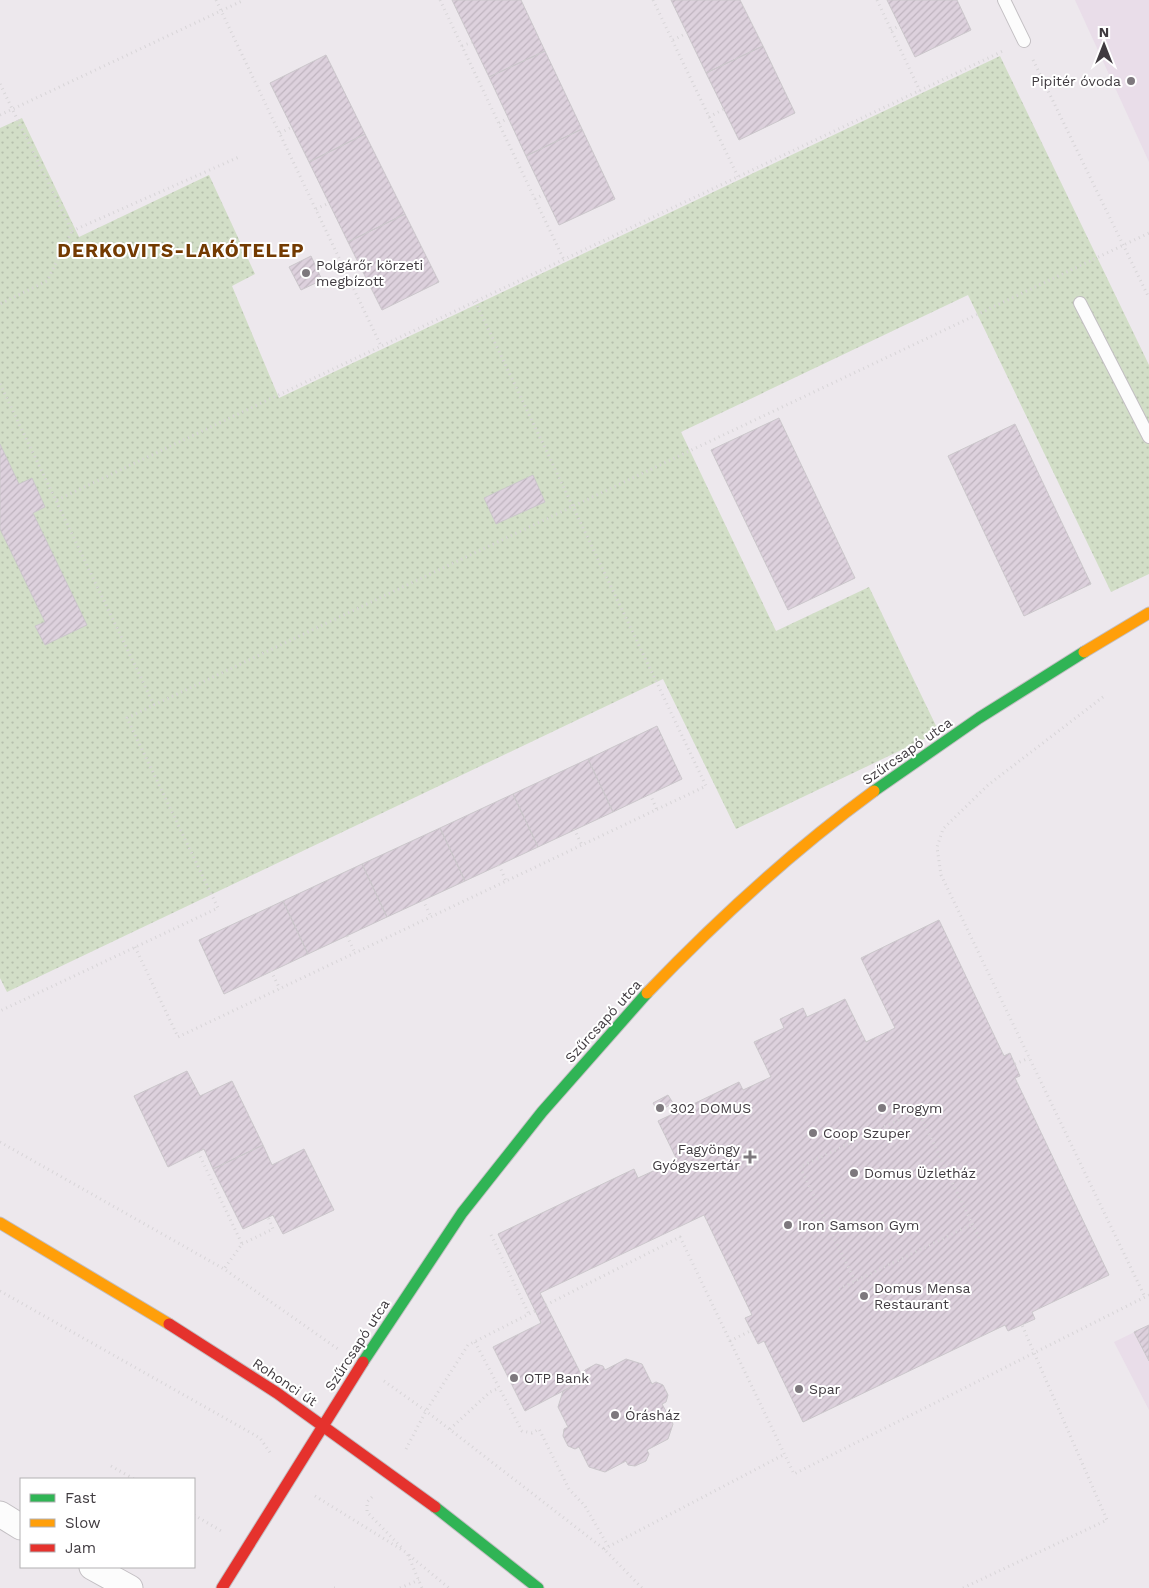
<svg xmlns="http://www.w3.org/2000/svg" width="1149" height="1588" font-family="'Work Sans',sans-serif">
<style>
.built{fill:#e9dde9}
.park{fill:url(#park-dots)}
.building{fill:url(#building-hatch);stroke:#cbc7cb}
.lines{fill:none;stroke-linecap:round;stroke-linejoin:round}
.lane-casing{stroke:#c3bfc3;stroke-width:14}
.street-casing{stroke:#c3bfc3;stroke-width:27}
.fast-casing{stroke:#c3bfc3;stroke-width:13}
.slow-casing{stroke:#c3bfc3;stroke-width:13}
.jam-casing{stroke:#c3bfc3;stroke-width:13}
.path{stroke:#d8d5d8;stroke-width:3;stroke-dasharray:1 4;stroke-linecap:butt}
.lane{stroke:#fcfcfc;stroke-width:12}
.street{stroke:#fcfcfc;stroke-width:25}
.fast{stroke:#30b455;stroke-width:11}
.slow{stroke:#ff9f0a;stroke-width:11}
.jam{stroke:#e5322d;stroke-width:11}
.poi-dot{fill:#7d787d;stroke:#fff;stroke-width:2}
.labels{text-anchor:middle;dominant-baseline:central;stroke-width:4;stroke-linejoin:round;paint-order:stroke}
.poi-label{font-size:14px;fill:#403b40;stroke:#fff;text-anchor:start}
.street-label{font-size:14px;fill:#403b40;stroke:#fff}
.district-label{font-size:19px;font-weight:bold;letter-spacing:1px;fill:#733a01;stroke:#fff}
</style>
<defs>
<pattern id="park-dots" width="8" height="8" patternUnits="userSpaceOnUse" patternTransform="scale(1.25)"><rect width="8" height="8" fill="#d2dec7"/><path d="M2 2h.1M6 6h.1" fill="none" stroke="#b5bfac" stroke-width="1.8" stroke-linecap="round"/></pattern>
<pattern id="building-hatch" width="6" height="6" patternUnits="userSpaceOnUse" patternTransform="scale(1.25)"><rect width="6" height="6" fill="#ddd1dd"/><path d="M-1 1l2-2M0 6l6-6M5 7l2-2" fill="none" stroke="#bfb4bf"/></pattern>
</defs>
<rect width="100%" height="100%" fill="#ede8ed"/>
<!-- built -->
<path class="built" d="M 1075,0 L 1149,0 L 1149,162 Z
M 1149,1325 L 1149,1410 L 1114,1342 Z"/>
<!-- park -->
<path class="park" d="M 1000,56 L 1149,365 L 1149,574 L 1111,592 L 968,295 L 681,432 L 776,631 L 869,587 L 939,732 L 736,829 L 663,679 L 7,992 L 0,978 L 0,128 L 22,118 L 79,237 L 209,175 L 255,274 L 232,286 L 279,398 Z"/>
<!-- building -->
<path class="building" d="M 452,0 L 521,0 L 545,51 L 489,77 Z
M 671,0 L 740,0 L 763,46 L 706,73 Z
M 887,0 L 957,0 L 971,30 L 915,57 Z
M 763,46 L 795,113 L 739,140 L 706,73 Z
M 545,51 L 582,129 L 526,156 L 489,77 Z
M 326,55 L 365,134 L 309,162 L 270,83 Z
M 582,129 L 615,199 L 559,225 L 526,156 Z
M 365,134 L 405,214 L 348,242 L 309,162 Z
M 405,214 L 439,282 L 382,310 L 348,242 Z
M 311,256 L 322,280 L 301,290 L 289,267 Z
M 779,418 L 855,578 L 788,610 L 711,450 Z
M 1015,424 L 1091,584 L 1024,616 L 948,456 Z
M 0,444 L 19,484 L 32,478 L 45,507 L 33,513 L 87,625 L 45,645 L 35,626 L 45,622 L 0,529 Z
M 533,475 L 545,502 L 496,524 L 484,498 Z
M 657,726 L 682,779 L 613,812 L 588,759 Z
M 588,759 L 613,812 L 538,847 L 513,794 Z
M 513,794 L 538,847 L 465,881 L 440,828 Z
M 440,828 L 465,881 L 387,917 L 362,864 Z
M 362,864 L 387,917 L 308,954 L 283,901 Z
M 283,901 L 308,954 L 224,994 L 199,940 Z
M 939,920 L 1004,1056 L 1010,1053 L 1020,1076 L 1015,1078 L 1109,1275 L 1032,1312 L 1035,1319 L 1008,1331 L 1005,1325 L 803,1422 L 764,1341 L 758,1344 L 745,1318 L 752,1315 L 704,1215 L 540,1293 L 584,1380 L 525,1411 L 493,1347 L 541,1323 L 498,1234 L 634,1169 L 638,1178 L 677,1160 L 658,1121 L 739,1082 L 743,1090 L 771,1077 L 754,1042 L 784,1028 L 780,1019 L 803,1008 L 807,1017 L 845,999 L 866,1042 L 895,1028 L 861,958 Z
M 187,1071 L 200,1096 L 232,1081 L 263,1145 L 213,1169 L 204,1149 L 168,1167 L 134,1096 Z
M 668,1095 L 673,1103 L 658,1112 L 653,1103 Z
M 263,1145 L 272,1165 L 304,1149 L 334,1210 L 283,1234 L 273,1215 L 243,1229 L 213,1169 Z
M 1149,1325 L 1149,1361 L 1134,1332 Z
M 626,1359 L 642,1364 L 652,1384 L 656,1382 L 663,1385 L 668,1395 L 666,1402 L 662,1404 L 673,1424 L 668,1439 L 647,1450 L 649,1454 L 646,1461 L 635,1466 L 628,1465 L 626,1461 L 605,1472 L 589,1467 L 579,1447 L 575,1449 L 568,1446 L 563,1436 L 564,1429 L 568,1427 L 558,1407 L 563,1391 L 584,1380 L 582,1376 L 585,1370 L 596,1364 L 603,1366 L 605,1370 Z"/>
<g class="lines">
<defs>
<path id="lane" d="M 1004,0 L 1024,41
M 1080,303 L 1149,437"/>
<path id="street" d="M 0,1514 L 21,1527
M 92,1567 L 130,1588"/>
<path id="fast" d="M 874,791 L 979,718 L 1084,652
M 363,1362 L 462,1213 L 542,1112 L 647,993
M 435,1507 L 538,1588"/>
<path id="slow" d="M 1084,652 L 1149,613
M 647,993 C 717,920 792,851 874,791
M 0,1223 L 169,1324"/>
<path id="jam" d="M 169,1324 L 277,1393 L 435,1507
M 222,1588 L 363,1362"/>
</defs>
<!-- lane casing -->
<use href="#lane" class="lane-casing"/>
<!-- street casing -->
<use href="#street" class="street-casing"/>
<!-- fast casing -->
<use href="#fast" class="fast-casing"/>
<!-- slow casing -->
<use href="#slow" class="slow-casing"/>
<!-- jam casing -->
<use href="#jam" class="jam-casing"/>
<!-- path -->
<path class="path" d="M 216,0 L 381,346
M 440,0 L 564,260
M 653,0 L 738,177
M 877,0 L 920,91
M 891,30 L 899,26
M 673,40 L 687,33
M 462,46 L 472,42
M 1033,60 L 1149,298
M 0,84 L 72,231 L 47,281 L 0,304
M 0,115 L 244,0
M 709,117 L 724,109
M 499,123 L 508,118
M 280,133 L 292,127
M 535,199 L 544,194
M 316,209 L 329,203
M 72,231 L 239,157
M 352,286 L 367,279
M 0,384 L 154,705 L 127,718 L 218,908 L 0,1011
M 57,500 L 1005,50
M 1103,697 L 988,785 L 943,829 L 937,847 L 941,875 L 1145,1297
M 154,705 L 1149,233
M 650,794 L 657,810
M 574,829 L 582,845
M 499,865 L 506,881
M 423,900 L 431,917
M 347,936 L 355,953
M 135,947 L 178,1037 L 706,786 L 475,301
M 271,971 L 280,989
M 1015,1064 L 1029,1058
M 918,1111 L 979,1238
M 0,1142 L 224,1269 L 338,1349
M 198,1152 L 242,1244 L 224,1269
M 491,1235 L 529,1314
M 242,1244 L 273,1229 L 268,1217
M 855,1281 L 800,1167 L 938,1101
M 839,1289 L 973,1224
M 0,1291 L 260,1438 L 271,1454
M 546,1305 L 680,1237 L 794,1474 L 1149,1295
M 730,1341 L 752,1330
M 475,1342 L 522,1431 L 532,1433 L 539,1429 L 569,1489 L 585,1506 L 608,1546
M 384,1381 L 426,1411 L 604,1549 L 642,1588
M 450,1429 L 490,1392 L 499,1388
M 406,1449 L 426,1411 L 468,1345 L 535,1311
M 111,1466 L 134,1479
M 315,1496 L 407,1553 L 422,1588
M 372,1497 L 367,1502 L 367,1512 L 403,1549
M 194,1515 L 223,1532
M 604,1549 L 785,1454
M 409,1555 L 449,1588
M 334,1588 L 335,1588
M 400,1588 L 419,1580
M 963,1588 L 1107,1520 L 1022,1325"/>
<!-- lane -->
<use href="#lane" class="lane"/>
<!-- street -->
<use href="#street" class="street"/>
<!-- fast -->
<use href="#fast" class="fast"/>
<!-- slow -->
<use href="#slow" class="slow"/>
<!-- jam -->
<use href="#jam" class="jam"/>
</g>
<!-- markers -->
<g class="poi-dot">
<circle cx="1131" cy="81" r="5"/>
<circle cx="306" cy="273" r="5"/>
<circle cx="660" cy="1108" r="5"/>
<circle cx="882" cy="1108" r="5"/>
<circle cx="813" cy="1133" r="5"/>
<path d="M747.5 1149.5h5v5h5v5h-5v5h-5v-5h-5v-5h5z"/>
<circle cx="854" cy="1173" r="5"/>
<circle cx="788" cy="1225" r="5"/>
<circle cx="864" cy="1296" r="5"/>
<circle cx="514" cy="1378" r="5"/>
<circle cx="799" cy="1389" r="5"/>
<circle cx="615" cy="1415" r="5"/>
</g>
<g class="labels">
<!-- poi labels -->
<g class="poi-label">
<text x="1121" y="81" text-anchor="end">Pipitér óvoda</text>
<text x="316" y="265">Polgárőr körzeti<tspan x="316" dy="16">megbízott</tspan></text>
<text x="670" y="1108">302 DOMUS</text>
<text x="892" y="1108">Progym</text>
<text x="823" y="1133">Coop Szuper</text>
<text x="740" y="1149" text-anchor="end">Fagyöngy<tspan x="740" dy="16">Gyógyszertár</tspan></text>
<text x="864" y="1173">Domus Üzletház</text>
<text x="798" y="1225">Iron Samson Gym</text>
<text x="874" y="1288">Domus Mensa<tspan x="874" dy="16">Restaurant</tspan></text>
<text x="524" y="1378">OTP Bank</text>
<text x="809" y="1389">Spar</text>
<text x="625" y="1415">Órásház</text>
</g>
<!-- street labels -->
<g class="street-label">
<text transform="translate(907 751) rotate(-35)">Szűrcsapó utca</text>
<text transform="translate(603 1021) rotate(-48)">Szűrcsapó utca</text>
<text transform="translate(357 1345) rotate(-57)">Szűrcsapó utca</text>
<text transform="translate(285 1382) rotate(34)">Rohonci út</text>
</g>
<!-- district labels -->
<g class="district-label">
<text x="181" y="250">DERKOVITS-LAKÓTELEP</text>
</g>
</g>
<!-- legend -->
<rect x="20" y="1478" width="175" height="90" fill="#ffffff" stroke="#b3b1b3"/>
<rect x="30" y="1494" width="25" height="8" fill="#30b455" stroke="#b3b1b3"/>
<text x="65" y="1503" font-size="15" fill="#403b40">Fast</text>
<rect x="30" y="1519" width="25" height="8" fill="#ff9f0a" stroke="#b3b1b3"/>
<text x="65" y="1528" font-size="15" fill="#403b40">Slow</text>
<rect x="30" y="1544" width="25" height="8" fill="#e5322d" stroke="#b3b1b3"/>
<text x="65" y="1553" font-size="15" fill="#403b40">Jam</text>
<!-- north arrow -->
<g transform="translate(1104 45)" stroke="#ffffff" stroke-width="4" paint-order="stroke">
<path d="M0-4L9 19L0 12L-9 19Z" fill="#403b40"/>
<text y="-8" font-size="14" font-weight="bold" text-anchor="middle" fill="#403b40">N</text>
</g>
</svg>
